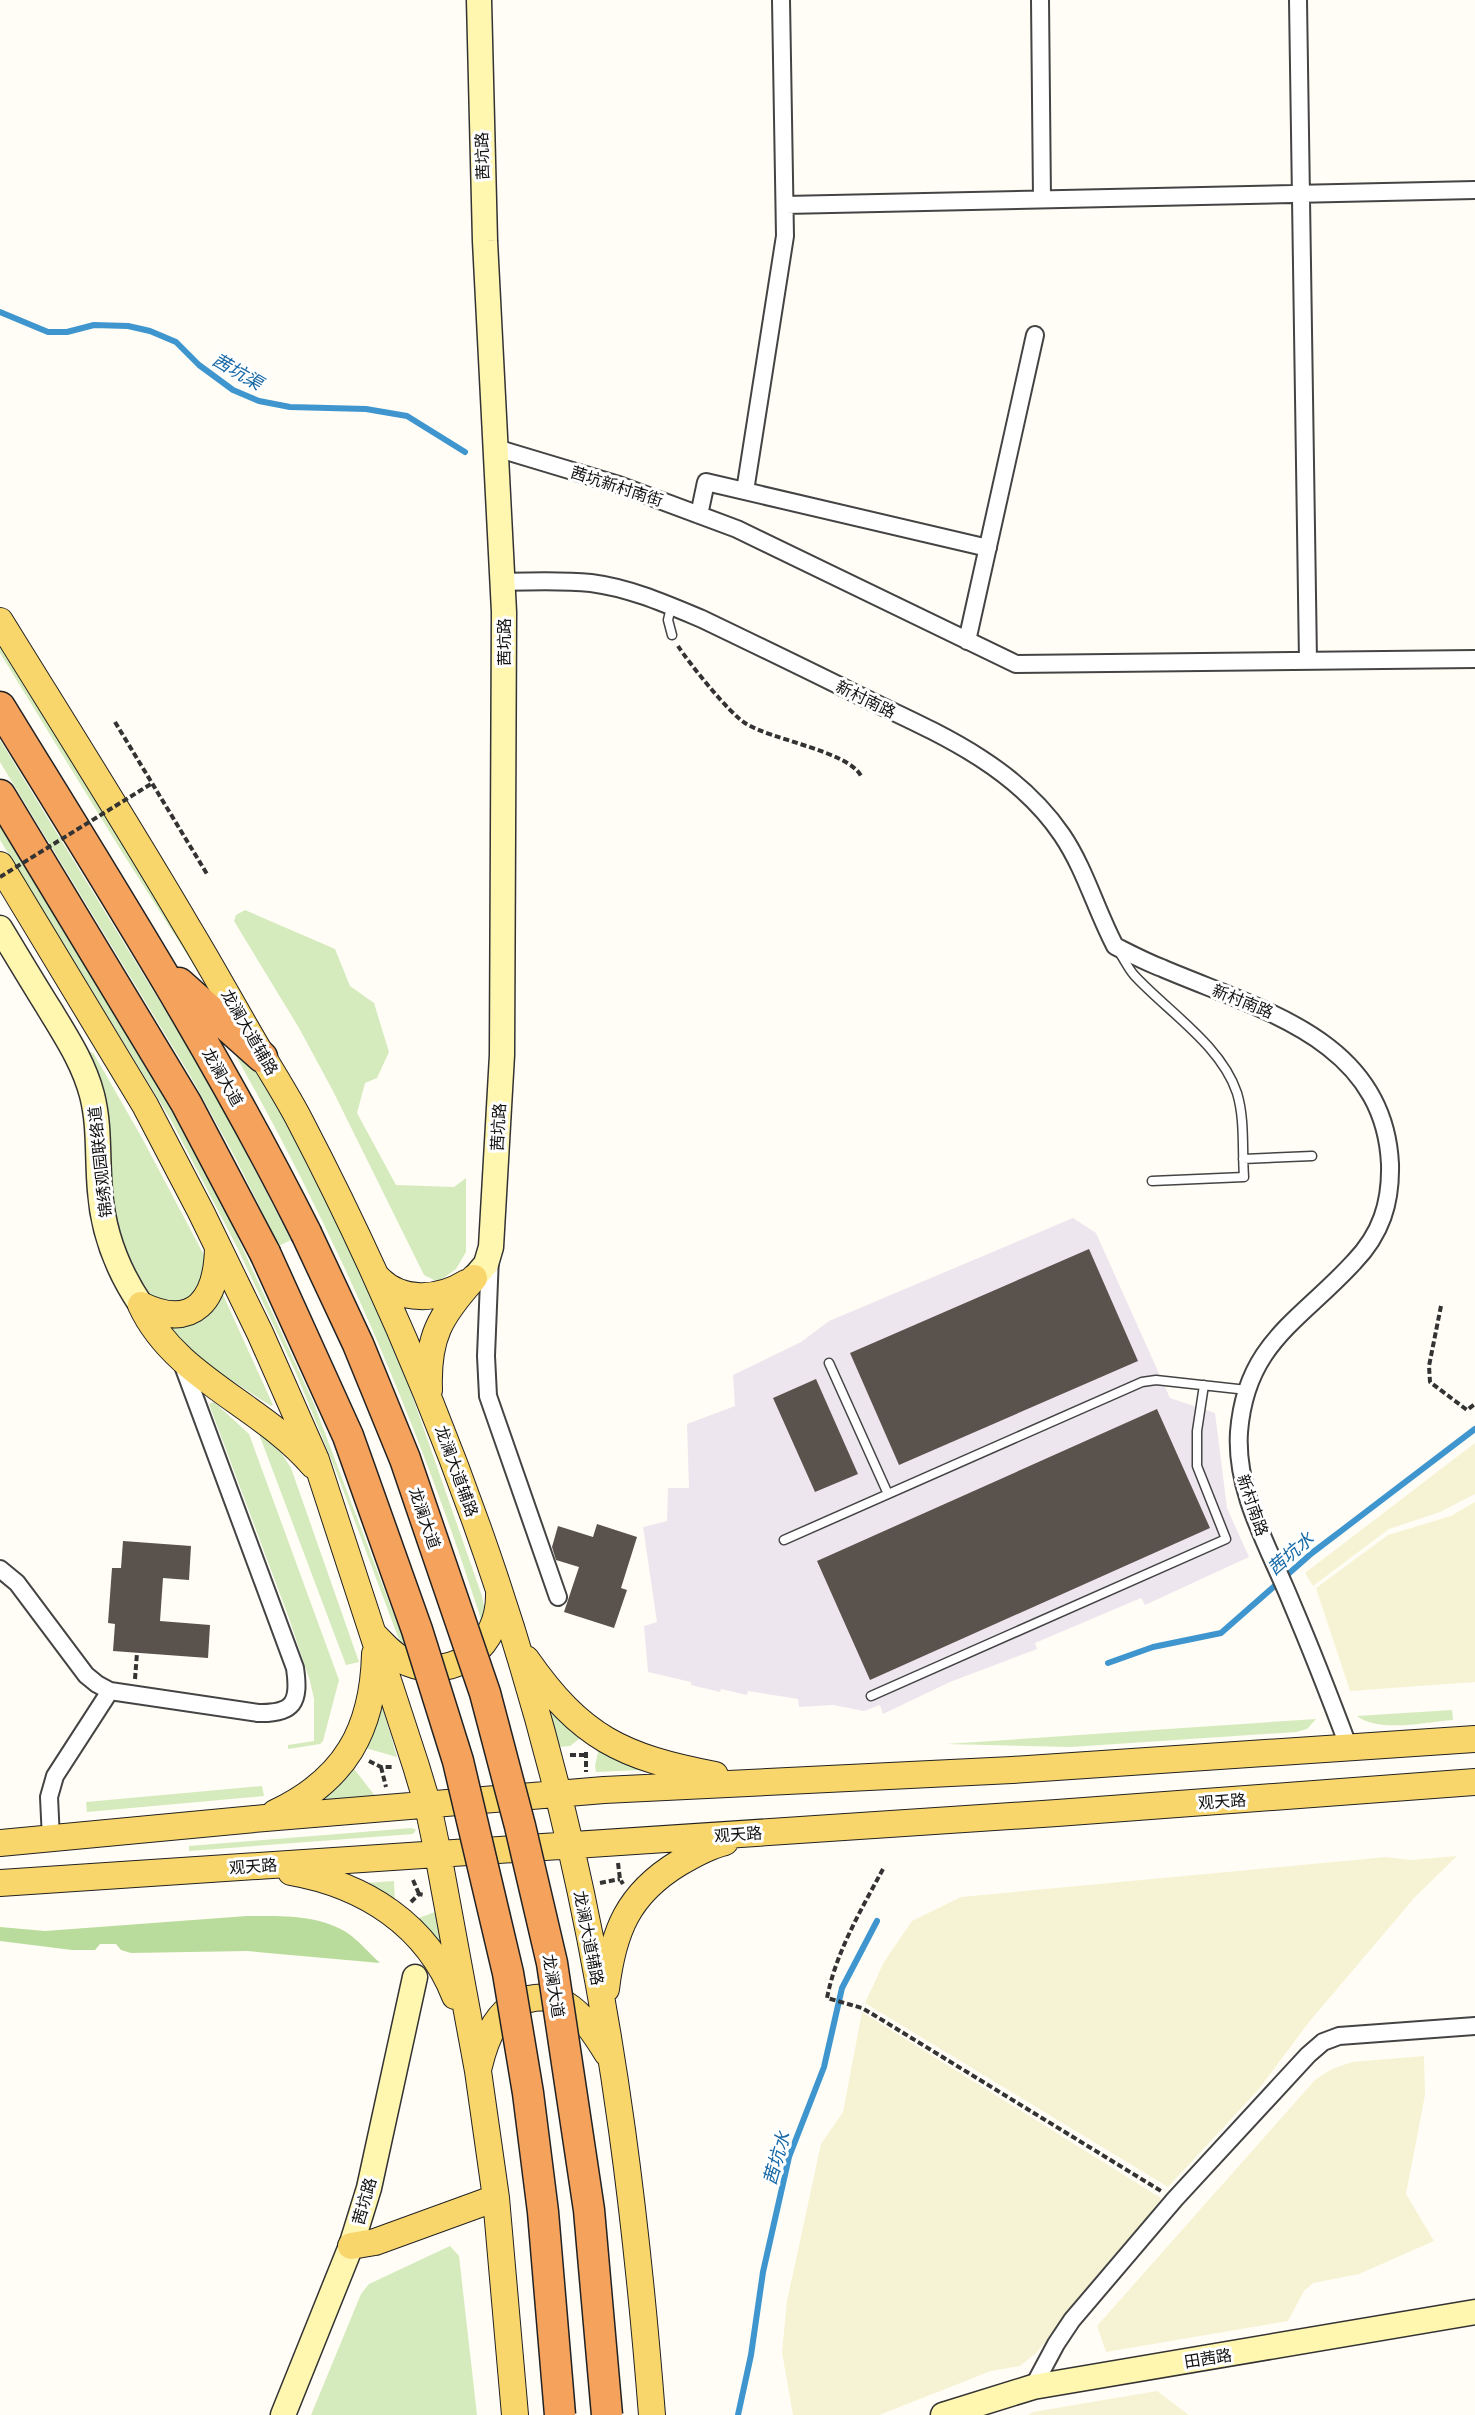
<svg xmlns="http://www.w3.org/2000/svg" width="1475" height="2415" font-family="'PT Serif','Noto Sans SC',serif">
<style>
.industrial{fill:#eee6ef}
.farmland{fill:#f6f3d4}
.green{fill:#d5ebbd}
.forest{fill:#b9dc9c}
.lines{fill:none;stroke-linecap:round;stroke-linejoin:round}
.stream{stroke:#3f96cf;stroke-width:6}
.building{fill:#5a524d}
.lane-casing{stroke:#444;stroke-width:11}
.street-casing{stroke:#444;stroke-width:20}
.secondary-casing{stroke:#333;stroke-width:27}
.primary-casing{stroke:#222;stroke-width:28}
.highway-casing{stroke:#222;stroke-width:33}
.path{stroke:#333;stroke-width:4;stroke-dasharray:6 3;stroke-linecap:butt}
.lane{stroke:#fff;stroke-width:8}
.street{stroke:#fff;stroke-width:16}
.secondary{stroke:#fff6b0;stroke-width:24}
.primary{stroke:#f9d66b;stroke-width:26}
.highway{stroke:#f5a25d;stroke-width:30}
.highway-bridge-casing{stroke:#222;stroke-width:33;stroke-linecap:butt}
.path-bridge{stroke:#333;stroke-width:4;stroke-dasharray:6 3;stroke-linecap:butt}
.highway-bridge{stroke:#f5a25d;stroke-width:30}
.labels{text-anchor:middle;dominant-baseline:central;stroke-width:6;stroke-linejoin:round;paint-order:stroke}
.street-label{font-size:16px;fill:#111;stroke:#fff}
.water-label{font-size:18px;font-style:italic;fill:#1768a6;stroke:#fff}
</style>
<rect width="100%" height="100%" fill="#fffdf5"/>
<!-- industrial -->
<path class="industrial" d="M 1073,1218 L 1096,1233 L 1170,1398 L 1215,1413 L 1227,1508 L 1249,1557 L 1145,1605 L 1141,1598 L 1035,1643 L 1037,1649 L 950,1682 L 883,1714 L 880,1705 L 864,1711 L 833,1705 L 799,1707 L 798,1699 L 748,1691 L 747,1695 L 721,1689 L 720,1692 L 691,1685 L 691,1682 L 648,1672 L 644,1626 L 657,1622 L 643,1527 L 667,1521 L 668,1488 L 689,1488 L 687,1424 L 735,1406 L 733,1375 L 801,1342 L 829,1321 Z"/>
<!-- farmland -->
<path class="farmland" d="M 1475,1443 L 1475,1494 L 1440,1512 L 1389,1529 L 1313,1586 L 1305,1573 Z
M 1475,1502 L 1475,1682 L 1350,1691 L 1316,1588 L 1388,1535 L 1451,1516 Z
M 1457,1856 L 1415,1897 L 1309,2022 L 1259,2089 L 1168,2187 L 865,2003 L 884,1962 L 912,1921 L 961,1897 L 1386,1857 L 1410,1860 Z
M 862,2012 L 1161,2198 L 1158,2204 L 1037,2352 L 1020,2366 L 991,2371 L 879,2415 L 793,2415 L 782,2352 L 787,2301 L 821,2144 L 843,2112 Z
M 1424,2056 L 1425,2095 L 1406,2194 L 1434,2241 L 1359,2274 L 1313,2283 L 1304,2291 L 1288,2321 L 1106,2352 L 1097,2326 L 1315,2080 L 1330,2070 L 1352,2062 Z
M 1157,2391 L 1189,2415 L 1028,2415 L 1033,2412 Z"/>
<!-- green -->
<path class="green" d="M 0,638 L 216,1000 L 122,852 L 0,653 Z
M 0,740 L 182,1038 L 238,1137 L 291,1240 L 279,1246 L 236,1159 L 191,1077 L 0,762 Z
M 0,826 L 169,1106 L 232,1225 L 314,1404 L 409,1655 L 398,1637 L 336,1471 L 296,1373 L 237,1247 L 171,1120 L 0,840 Z
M 245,910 L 335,949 L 350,986 L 374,1003 L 389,1052 L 377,1078 L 365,1083 L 357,1113 L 396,1185 L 454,1187 L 466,1178 L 466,1252 L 456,1269 L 438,1282 L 424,1275 L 333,1091 L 299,1028 L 234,921 L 236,915 Z
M 220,1028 L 250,1062 L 288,1119 L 383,1312 L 482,1596 L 485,1612 L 484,1629 C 417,1416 331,1221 220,1028 Z
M 85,1048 L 94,1054 L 142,1138 L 205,1257 L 207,1271 L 196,1295 L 174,1305 L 151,1299 L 141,1288 L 120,1239 Z
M 219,1286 L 273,1405 L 271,1406 L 202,1361 L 165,1325 L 188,1325 Z
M 214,1402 L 249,1434 L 339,1680 L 323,1741 L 320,1744 L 288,1749 L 288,1745 L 314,1741 L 314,1699 L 310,1681 L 289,1618 L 209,1404 Z
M 256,1426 L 278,1448 L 291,1468 L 359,1662 L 346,1665 Z
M 380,1699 L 397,1757 L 362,1747 Z
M 550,1704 L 583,1736 L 570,1746 L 558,1747 L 546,1707 Z
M 1452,1710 L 1453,1720 C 1426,1722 1379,1733 1357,1716 Z
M 1316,1719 L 1307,1729 L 1296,1732 L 1071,1747 L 946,1744 Z
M 599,1747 L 642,1766 L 641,1770 L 596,1772 L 595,1766 Z
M 351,1765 L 376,1797 L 315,1801 Z
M 262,1786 L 264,1796 L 87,1812 L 86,1802 Z
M 412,1828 L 416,1830 L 413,1834 L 189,1851 L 189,1846 Z
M 394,1881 L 395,1906 L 351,1884 Z
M 435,1912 L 447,1962 L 413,1920 Z
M 450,2246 L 459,2256 L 477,2415 L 311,2415 L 361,2294 L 369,2284 Z"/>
<!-- forest -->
<path class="forest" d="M 247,1916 C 280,1916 320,1914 349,1934 C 360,1942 370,1954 380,1963 L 247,1951 L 131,1953 L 121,1950 L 116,1944 L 100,1944 L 95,1950 L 72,1950 L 0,1941 L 0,1927 L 45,1931 Z"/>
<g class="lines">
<!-- stream -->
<path class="stream" d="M 0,312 L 48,332 L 67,332 L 94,325 L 128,326 L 150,331 L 176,342 L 199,365 L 233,390 L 259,401 L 290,407 L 366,409 L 407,416 L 465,452
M 1108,1663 L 1153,1647 L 1221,1633 L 1312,1553 L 1475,1429
M 738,2415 L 751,2355 L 763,2272 L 789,2157 L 824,2067 L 842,1988 L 877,1921"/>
</g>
<!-- building -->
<path class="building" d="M 1089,1249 L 1138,1361 L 899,1465 L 850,1353 Z
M 816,1379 L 858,1474 L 815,1492 L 773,1398 Z
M 1157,1409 L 1210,1528 L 870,1680 L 817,1561 Z
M 597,1524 L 637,1537 L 621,1588 L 627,1590 L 614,1628 L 564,1612 L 579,1567 L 556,1560 L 552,1547 L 558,1526 L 593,1537 Z
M 123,1541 L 191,1546 L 189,1580 L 163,1578 L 160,1621 L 210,1625 L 208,1658 L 113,1651 L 115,1624 L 108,1623 L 112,1568 L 121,1568 Z"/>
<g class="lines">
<defs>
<path id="lane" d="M 671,607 L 668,620 L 672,635
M 1119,952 C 1124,959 1128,968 1134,975 C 1167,1011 1221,1045 1237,1093 C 1245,1119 1242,1150 1244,1177 L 1152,1181
M 1243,1159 L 1312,1156
M 829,1363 L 888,1494
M 784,1540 L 1142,1382 L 1156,1380 L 1247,1390
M 871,1696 L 1226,1539 L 1197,1466 L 1197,1431 L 1204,1385"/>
<path id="street" d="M 1040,0 L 1042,199
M 1298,0 L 1308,661
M 785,205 L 1475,190
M 496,448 L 619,485 L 737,529 L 1016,664 L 1475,659
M 745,491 L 785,236 L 781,0
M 699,515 L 706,482 L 988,548
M 503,582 C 532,581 562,580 591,583 C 630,588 666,604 702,619 C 754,644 806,669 858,695 C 933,731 1013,763 1062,835 C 1085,869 1096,910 1115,946 C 1131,954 1146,962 1162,968 C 1256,1009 1384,1037 1390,1164 C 1391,1203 1381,1234 1354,1262 C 1300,1321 1246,1343 1239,1432 C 1235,1493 1270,1549 1292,1604 C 1312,1651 1331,1700 1349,1748
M 967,641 L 1035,335
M 490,1256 L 486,1356 L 488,1396 L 558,1597
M 0,1569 L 17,1583 L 86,1675 L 97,1684 L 110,1691 L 258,1713 C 294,1714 300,1702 295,1668 L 182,1363
M 51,1839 L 49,1797 L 55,1776 L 110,1691
M 1033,2387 L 1056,2344 L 1072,2320 L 1175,2199 L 1308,2055 L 1323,2042 L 1339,2036 L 1475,2026"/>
<path id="secondary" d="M 0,928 C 17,956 33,983 50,1010 C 67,1038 84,1064 92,1095 C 100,1126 97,1159 100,1191 C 103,1232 118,1271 141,1305
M 474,1278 L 486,1264 L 491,1247 L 502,1055 L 504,612 L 485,241 L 479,0
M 283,2415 L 351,2246 L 369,2188 L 415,1977
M 943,2415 L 1033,2387 L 1475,2312"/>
<path id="primary" d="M 0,621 C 63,723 127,824 188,928 C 213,969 236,1012 261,1054 C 274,1076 288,1098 300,1121 C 420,1351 513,1595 571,1848 C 614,2035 637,2224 652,2415
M 0,865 L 145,1105 L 201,1212 L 260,1333 L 316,1460 L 416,1766 L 428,1806 L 438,1854 L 478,2071 L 496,2198 L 515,2415
M 377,1277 C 400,1303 439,1300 466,1283
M 141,1305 C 174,1377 263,1406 313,1465
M 141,1305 C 195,1331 217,1299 218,1247
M 429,1390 C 427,1337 440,1316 474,1278
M 375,1636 C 385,1646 394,1657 408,1663 C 456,1682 500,1644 499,1594
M 526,1659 C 581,1738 622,1757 715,1775
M 275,1813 C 345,1780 373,1730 375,1654
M 0,1843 L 265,1818 L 604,1790 L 1012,1770 L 1475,1739
M 291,1872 C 365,1885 427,1925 455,1996
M 0,1883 L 1057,1813 L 1475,1782
M 606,1989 C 613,1931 628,1894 679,1863 C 694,1854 708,1846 725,1842
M 479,2066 C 486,2037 498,2006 529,1999 C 542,1996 553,1997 565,2004 C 583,2015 596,2035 607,2053
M 351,2246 L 375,2242 L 496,2198"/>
<path id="highway" d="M 0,707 C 106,880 215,1051 306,1233
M 0,795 L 186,1103 L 265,1253
M 179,983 L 262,1057"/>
</defs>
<!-- lane casing -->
<use href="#lane" class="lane-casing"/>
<!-- street casing -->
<use href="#street" class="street-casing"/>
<!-- secondary casing -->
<use href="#secondary" class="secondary-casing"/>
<!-- primary casing -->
<use href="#primary" class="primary-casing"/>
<!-- highway casing -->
<use href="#highway" class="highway-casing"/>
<!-- path -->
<path class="path" d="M 678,646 C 689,663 729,713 745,723 C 771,740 848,751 861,776
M 115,722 L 207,874
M 1441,1306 L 1429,1366 L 1430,1382 L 1467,1410 L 1475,1404
M 135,1679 L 137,1653
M 586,1752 L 586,1772
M 570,1755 L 585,1755
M 369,1761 L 381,1767 L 393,1767
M 381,1767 L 386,1787
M 618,1863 L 620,1879 L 623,1884
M 883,1869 C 861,1910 836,1952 827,1998 L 862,2008 L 874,2015 L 1161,2191
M 413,1880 L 419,1894
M 600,1883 L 620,1879
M 411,1902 L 419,1894 L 424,1895"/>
<!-- lane -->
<use href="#lane" class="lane"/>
<!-- street -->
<use href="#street" class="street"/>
<!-- secondary -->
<use href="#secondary" class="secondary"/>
<!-- primary -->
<use href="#primary" class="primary"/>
<!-- highway -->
<use href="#highway" class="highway"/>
<defs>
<path id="highway-bridge" d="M 306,1233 L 358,1344 L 405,1459 L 485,1693 L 520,1826 L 552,1963 L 589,2210 L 607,2415
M 265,1253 L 348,1436 L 417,1630 L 458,1761 L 508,1973 L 528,2093 L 543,2212 L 560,2415"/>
</defs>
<!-- highway-bridge casing -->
<use href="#highway-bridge" class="highway-bridge-casing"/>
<!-- path-bridge -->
<path class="path-bridge" d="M 0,877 L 151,784"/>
<!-- highway-bridge -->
<use href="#highway-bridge" class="highway-bridge"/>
</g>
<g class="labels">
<!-- street labels -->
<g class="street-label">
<text transform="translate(482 156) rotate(-92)">茜坑路</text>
<text transform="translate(617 486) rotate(18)">茜坑新村南街</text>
<text transform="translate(504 642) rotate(-90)">茜坑路</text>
<text transform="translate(866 699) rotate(26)">新村南路</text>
<text transform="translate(1243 1001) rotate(22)">新村南路</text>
<text transform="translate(250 1032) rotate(60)">龙澜大道辅路</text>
<text transform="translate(223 1077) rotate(60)">龙澜大道</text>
<text transform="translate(498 1127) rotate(-87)">茜坑路</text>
<text transform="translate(100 1162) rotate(-96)">锦绣观园联络道</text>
<text transform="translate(457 1471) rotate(70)">龙澜大道辅路</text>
<text transform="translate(1253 1505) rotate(71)">新村南路</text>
<text transform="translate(425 1518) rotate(71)">龙澜大道</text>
<text transform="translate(1222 1801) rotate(-4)">观天路</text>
<text transform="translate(738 1834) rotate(-4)">观天路</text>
<text transform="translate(253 1866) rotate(-4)">观天路</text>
<text transform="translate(589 1938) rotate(79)">龙澜大道辅路</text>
<text transform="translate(554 1986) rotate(81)">龙澜大道</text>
<text transform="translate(364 2201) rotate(-74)">茜坑路</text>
<text transform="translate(1208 2358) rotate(-9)">田茜路</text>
</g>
<!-- water labels -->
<g class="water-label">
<text transform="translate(238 371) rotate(30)">茜坑渠</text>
<text transform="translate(1290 1553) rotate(-41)">茜坑水</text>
<text transform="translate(776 2158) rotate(-74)">茜坑水</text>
</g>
</g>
</svg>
